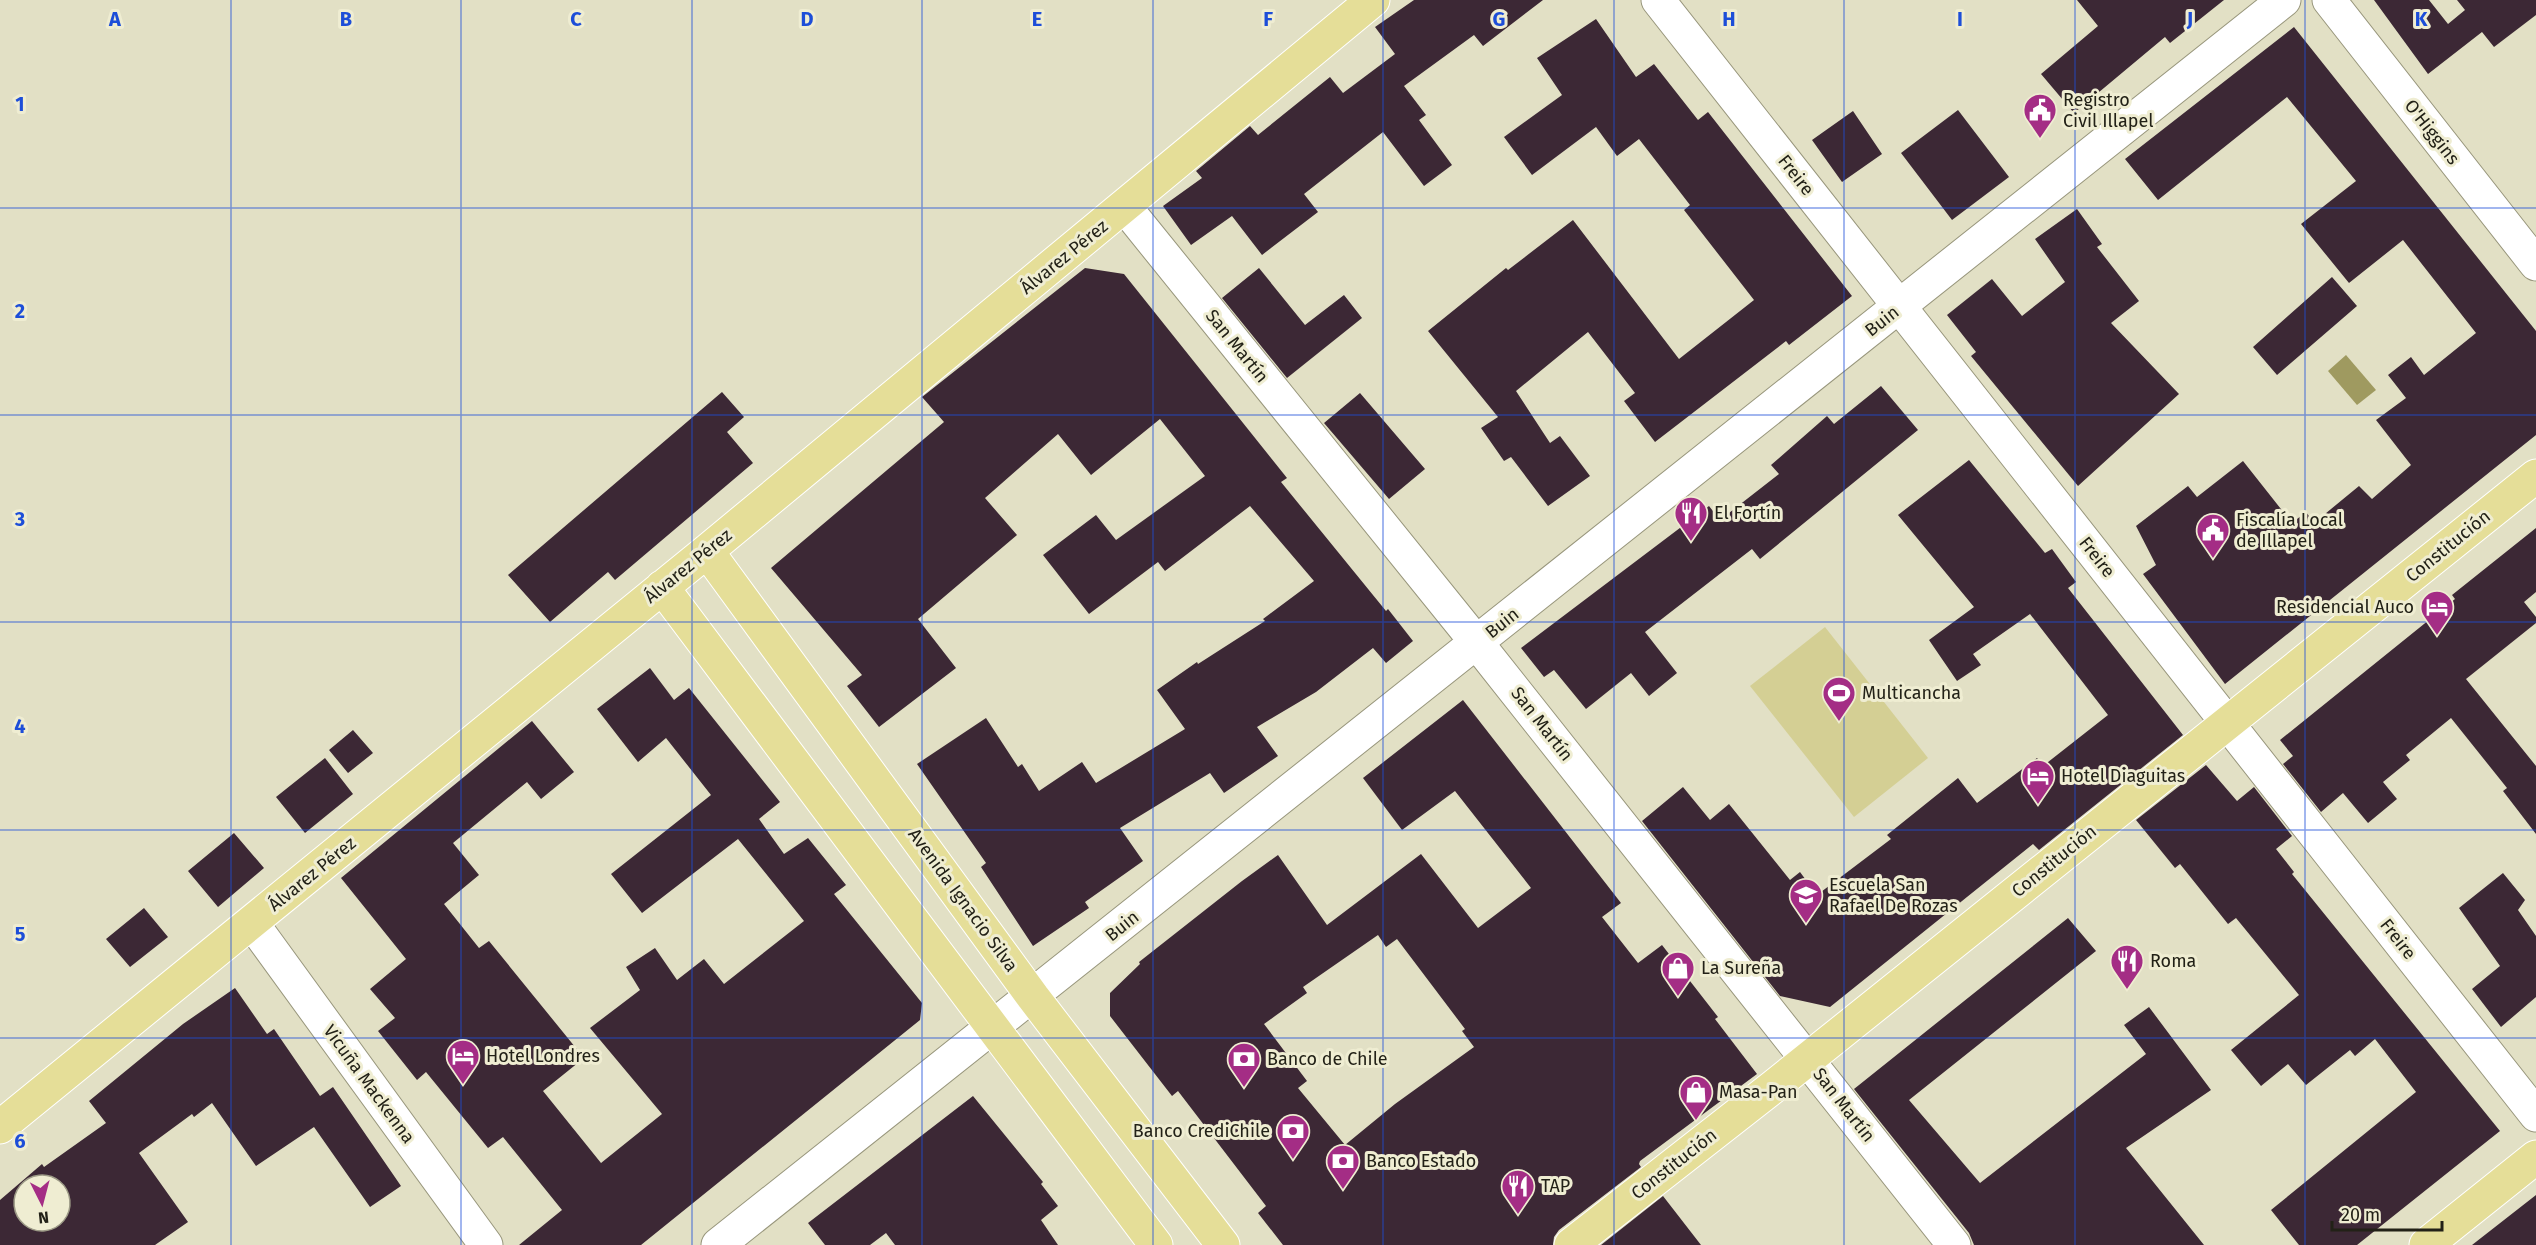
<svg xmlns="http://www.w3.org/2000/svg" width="2536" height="1245" font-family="'Fira Sans',sans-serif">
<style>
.green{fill:#d4cf94}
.water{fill:#9f9a60}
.building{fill:#3c2835;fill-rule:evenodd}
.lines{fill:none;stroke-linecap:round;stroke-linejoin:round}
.minor-casing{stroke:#98967c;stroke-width:35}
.major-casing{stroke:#fff;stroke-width:35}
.minor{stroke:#fff;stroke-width:33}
.major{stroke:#e5de98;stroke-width:33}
.grid{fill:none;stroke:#1d4ed8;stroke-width:1.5;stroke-opacity:0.55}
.labels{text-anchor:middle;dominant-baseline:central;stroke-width:6;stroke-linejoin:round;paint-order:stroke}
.poi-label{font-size:18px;fill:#222117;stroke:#efedd2;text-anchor:start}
.street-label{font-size:18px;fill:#222117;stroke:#efedd2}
.grid-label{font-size:20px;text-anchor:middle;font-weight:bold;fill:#1d4ed8;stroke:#efedd2;stroke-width:6;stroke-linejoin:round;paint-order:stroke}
</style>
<rect width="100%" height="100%" fill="#e2e0c5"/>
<!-- green -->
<path class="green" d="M 1825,627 L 1928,758 L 1854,817 L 1750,686 Z"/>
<!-- water -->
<path class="water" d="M 2346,355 L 2376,390 L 2357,405 L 2328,371 Z"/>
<!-- building -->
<path class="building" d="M 1414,0 L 1543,0 L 1483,46 L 1474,35 L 1404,86 L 1426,115 L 1419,120 L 1452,165 L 1424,186 L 1383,132 L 1304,194 L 1318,212 L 1262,255 L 1232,216 L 1191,245 L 1163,206 L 1202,178 L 1196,171 L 1250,126 L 1258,135 L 1330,77 L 1343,93 L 1395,54 L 1375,27 Z
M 2077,0 L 2224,0 L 2170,43 L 2165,37 L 2074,113 L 2041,74 L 2098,26 Z
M 2374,0 L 2429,0 L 2448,24 L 2465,10 L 2457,0 L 2536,0 L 2536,15 L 2494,47 L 2482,32 L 2428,74 Z
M 1596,19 L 1636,77 L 1654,64 L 1698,120 L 1708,112 L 1852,296 L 1789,345 L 1786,341 L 1655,442 L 1624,401 L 1635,393 L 1588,332 L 1516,391 L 1550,443 L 1560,436 L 1590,476 L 1548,506 L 1511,457 L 1504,461 L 1481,428 L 1498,417 L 1428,331 L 1506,268 L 1508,270 L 1573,220 L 1679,359 L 1754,300 L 1684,210 L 1690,205 L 1639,139 L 1617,156 L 1596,127 L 1532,175 L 1504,137 L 1562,95 L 1537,58 Z
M 2294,27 L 2536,331 L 2536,435 L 2225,684 L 2143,574 L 2156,565 L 2136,526 L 2188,486 L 2197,497 L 2243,461 L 2292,523 L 2306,512 L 2314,523 L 2359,486 L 2372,499 L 2411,465 L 2376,420 L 2406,398 L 2388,375 L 2411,357 L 2424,375 L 2476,333 L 2403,240 L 2349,283 L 2301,224 L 2356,181 L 2287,97 L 2158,200 L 2125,159 Z
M 1958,110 L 2009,177 L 1952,220 L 1901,153 Z
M 1853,111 L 1882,154 L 1842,182 L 1812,140 Z
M 2077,209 L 2102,244 L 2097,247 L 2139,301 L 2111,323 L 2179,394 L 2078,486 L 1971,356 L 1976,352 L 1947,315 L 1992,279 L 2022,316 L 2065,282 L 2035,239 Z
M 1085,268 L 1124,274 L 1287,478 L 1281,482 L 1386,611 L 1388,609 L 1413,641 L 1386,663 L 1373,648 L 1316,692 L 1257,727 L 1278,756 L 1224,793 L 1210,773 L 1120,828 L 1143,861 L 1085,902 L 1089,908 L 1033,946 L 981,867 L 986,863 L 917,764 L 986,718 L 1018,767 L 1022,764 L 1039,791 L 1082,762 L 1096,783 L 1185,729 L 1157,690 L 1197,662 L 1198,664 L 1265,621 L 1263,619 L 1314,581 L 1250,506 L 1165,571 L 1158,562 L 1089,614 L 1043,555 L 1096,515 L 1116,540 L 1205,476 L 1160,419 L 1091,475 L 1058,434 L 985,498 L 1017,535 L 918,619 L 956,668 L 879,727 L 847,686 L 862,675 L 771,568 L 944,422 L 922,397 Z
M 1259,268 L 1305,325 L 1344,295 L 1362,318 L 1287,378 L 1222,298 Z
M 2332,277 L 2357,306 L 2277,375 L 2253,347 Z
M 1881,386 L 1918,430 L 1760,559 L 1752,549 L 1645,632 L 1677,673 L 1649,696 L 1631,673 L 1586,709 L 1554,670 L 1544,677 L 1521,648 L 1709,506 L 1720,520 L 1779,474 L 1771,465 L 1827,416 L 1834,424 Z
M 722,392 L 744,417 L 727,432 L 753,463 L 615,580 L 608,572 L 550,622 L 508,575 Z
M 1360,393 L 1425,469 L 1389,499 L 1324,423 Z
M 1969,460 L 2045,553 L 2052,549 L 2076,582 L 2068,588 L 2183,735 L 2039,850 L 2033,844 L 1830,1007 L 1780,996 L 1642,821 L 1683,787 L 1710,820 L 1729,804 L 1790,880 L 1800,872 L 1817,895 L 1891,839 L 1887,835 L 1958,778 L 1977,803 L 2037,758 L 2043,766 L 2108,715 L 2030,614 L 1973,654 L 1981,665 L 1957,681 L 1929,640 L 1974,607 L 1898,515 Z
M 2536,528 L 2536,592 L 2524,602 L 2536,617 L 2536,623 L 2466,679 L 2536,766 L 2536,834 L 2503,791 L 2507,788 L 2451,718 L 2406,755 L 2410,760 L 2383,782 L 2397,799 L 2368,823 L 2343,793 L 2321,812 L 2283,764 L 2293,756 L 2280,740 L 2455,599 L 2452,595 Z
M 650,668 L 674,700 L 689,688 L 780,802 L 759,819 L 784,854 L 808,838 L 846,885 L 834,894 L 922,1003 L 920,1020 L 641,1245 L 519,1245 L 562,1210 L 503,1137 L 488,1148 L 426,1072 L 417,1080 L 378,1031 L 395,1018 L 370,989 L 406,959 L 341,878 L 532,721 L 574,772 L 541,799 L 527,782 L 453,843 L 479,875 L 444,904 L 479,948 L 489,941 L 584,1058 L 543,1091 L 601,1163 L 662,1114 L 590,1028 L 640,990 L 626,967 L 655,948 L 677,980 L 704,959 L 724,984 L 804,921 L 738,839 L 642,913 L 611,874 L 711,795 L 666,738 L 638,762 L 597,709 Z
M 1463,700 L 1621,903 L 1602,917 L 1638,963 L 1662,945 L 1718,1017 L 1715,1019 L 1757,1074 L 1640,1161 L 1639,1164 L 1641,1167 L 1559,1230 L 1554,1237 L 1553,1245 L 1283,1245 L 1258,1213 L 1266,1206 L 1178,1091 L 1172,1096 L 1110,1016 L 1110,993 L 1140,964 L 1139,962 L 1242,881 L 1278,855 L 1327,925 L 1421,854 L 1478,928 L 1531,888 L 1455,791 L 1402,830 L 1363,778 ZM 1378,935 L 1386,947 L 1397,939 L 1465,1029 L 1462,1031 L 1474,1047 L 1395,1104 L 1345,1145 L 1298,1088 L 1307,1081 L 1264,1024 L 1307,993 L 1303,987 Z
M 353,730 L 373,753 L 348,773 L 329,750 Z
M 325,758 L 353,794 L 305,833 L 276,797 Z
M 2206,765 L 2237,801 L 2254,787 L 2292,836 L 2276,849 L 2294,872 L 2292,874 L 2500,1131 L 2357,1245 L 2299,1245 L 2271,1210 L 2416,1092 L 2375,1039 L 2355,1056 L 2350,1050 L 2306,1085 L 2288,1064 L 2261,1086 L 2231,1050 L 2299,995 L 2236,918 L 2228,924 L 2180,864 L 2175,868 L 2136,820 Z
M 234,833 L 264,868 L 218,907 L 188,871 Z
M 2503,873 L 2525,900 L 2518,910 L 2536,936 L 2536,997 L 2501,1027 L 2472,989 L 2500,966 L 2459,908 Z
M 144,908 L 168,937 L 130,967 L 106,939 Z
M 2068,918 L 2096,951 L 1909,1100 L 1980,1183 L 2146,1054 L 2124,1025 L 2149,1007 L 2211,1090 L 2126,1148 L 2204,1245 L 1974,1245 L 1969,1233 L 1854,1089 Z
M 235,988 L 267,1034 L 274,1029 L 320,1096 L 333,1087 L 401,1186 L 370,1207 L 314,1127 L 256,1166 L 212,1103 L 194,1117 L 192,1114 L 139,1153 L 188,1222 L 155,1245 L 0,1245 L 0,1200 L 42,1164 L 44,1167 L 106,1123 L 89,1101 L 183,1024 ZM 24,1185 L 60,1185 L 60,1221 L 24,1221 Z
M 973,1096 L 1043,1182 L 1041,1184 L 1058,1206 L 1041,1220 L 1058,1245 L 895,1245 L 886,1233 L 870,1245 L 825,1245 L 808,1223 Z
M 2536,1195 L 2536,1245 L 2472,1245 Z
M 1663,1196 L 1701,1245 L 1601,1245 Z"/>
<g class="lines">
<defs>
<path id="minor" d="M 1658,0 L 2536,1115
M 2329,0 L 2536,264
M 1125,207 L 1477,643 L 1954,1245
M 252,923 L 486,1245
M 718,1245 L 2284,0"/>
<path id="major" d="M 707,551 L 1033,997 L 1223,1245
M 662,587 L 1156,1245
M 0,1127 L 707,551 L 1373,0
M 1571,1245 L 1773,1087 L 2536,476
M 2426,1245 L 2536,1157"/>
</defs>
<!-- minor casing -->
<use href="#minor" class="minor-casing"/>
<!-- major casing -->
<use href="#major" class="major-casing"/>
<!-- minor -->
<use href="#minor" class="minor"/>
<!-- major -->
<use href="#major" class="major"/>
</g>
<!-- grid -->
<path class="grid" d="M 231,0 L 231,1245M 461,0 L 461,1245M 692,0 L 692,1245M 922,0 L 922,1245M 1153,0 L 1153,1245M 1383,0 L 1383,1245M 1614,0 L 1614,1245M 1844,0 L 1844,1245M 2075,0 L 2075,1245M 2305,0 L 2305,1245M 0,208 L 2536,208M 0,415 L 2536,415M 0,622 L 2536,622M 0,830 L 2536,830M 0,1038 L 2536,1038"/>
<!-- icons -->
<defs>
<symbol id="civic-pin" viewBox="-11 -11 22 30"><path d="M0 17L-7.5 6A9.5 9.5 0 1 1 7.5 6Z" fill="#a42d85" stroke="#efedd2"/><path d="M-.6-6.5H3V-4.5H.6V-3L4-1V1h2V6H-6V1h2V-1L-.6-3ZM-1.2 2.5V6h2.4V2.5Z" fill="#fff"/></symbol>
<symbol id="restaurant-pin" viewBox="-11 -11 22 30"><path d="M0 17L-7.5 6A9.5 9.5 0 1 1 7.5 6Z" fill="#a42d85" stroke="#efedd2"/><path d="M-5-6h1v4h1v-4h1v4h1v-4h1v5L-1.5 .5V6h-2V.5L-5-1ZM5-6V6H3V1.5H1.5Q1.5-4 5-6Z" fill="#fff"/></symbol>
<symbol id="hotel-pin" viewBox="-11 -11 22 30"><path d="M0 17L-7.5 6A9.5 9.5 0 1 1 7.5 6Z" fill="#a42d85" stroke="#efedd2"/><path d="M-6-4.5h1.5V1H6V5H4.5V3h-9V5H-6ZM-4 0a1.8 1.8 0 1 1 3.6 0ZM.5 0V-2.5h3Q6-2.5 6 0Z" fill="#fff"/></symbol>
<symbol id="stadium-pin" viewBox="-11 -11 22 30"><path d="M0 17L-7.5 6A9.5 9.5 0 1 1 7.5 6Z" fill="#a42d85" stroke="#efedd2"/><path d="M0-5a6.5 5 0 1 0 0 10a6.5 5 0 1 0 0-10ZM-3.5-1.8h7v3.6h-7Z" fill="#fff"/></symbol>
<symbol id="school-pin" viewBox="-11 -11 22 30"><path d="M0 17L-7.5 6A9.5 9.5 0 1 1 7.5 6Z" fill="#a42d85" stroke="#efedd2"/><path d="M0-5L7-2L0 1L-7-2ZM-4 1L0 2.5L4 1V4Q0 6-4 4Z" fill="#fff"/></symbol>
<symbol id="shop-pin" viewBox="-11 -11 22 30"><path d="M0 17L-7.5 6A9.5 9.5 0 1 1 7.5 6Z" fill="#a42d85" stroke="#efedd2"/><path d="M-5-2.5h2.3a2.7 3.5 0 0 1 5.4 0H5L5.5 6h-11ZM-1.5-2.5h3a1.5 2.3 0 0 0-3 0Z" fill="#fff"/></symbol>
<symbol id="bank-pin" viewBox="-11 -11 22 30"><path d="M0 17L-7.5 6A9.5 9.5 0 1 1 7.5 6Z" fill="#a42d85" stroke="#efedd2"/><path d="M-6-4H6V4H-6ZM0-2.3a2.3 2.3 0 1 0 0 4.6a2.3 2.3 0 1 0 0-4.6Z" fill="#fff"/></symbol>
</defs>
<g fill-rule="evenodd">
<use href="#civic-pin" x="2021" y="91" width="38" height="52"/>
<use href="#restaurant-pin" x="1672" y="494" width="38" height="52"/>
<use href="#civic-pin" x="2194" y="511" width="38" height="52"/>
<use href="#hotel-pin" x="2418" y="588" width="38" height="52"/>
<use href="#stadium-pin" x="1820" y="674" width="38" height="52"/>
<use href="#hotel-pin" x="2019" y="757" width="38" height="52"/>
<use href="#school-pin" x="1787" y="876" width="38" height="52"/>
<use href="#restaurant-pin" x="2108" y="942" width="38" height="52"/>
<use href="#shop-pin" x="1659" y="949" width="38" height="52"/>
<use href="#hotel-pin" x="444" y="1037" width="38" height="52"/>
<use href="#bank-pin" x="1225" y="1040" width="38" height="52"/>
<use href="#shop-pin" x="1677" y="1073" width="38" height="52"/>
<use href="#bank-pin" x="1274" y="1112" width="38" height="52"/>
<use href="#bank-pin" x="1324" y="1142" width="38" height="52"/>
<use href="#restaurant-pin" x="1499" y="1167" width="38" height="52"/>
</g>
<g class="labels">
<!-- poi labels -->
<g class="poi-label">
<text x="2063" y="100">Registro<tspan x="2063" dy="21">Civil Illapel</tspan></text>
<text x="1714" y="513">El Fortín</text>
<text x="2236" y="520">Fiscalía Local<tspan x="2236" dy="21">de Illapel</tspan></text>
<text x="2414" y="607" text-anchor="end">Residencial Auco</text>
<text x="1862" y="693">Multicancha</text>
<text x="2061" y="776">Hotel Diaguitas</text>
<text x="1829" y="885">Escuela San<tspan x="1829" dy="21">Rafael De Rozas</tspan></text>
<text x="2150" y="961">Roma</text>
<text x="1701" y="968">La Sureña</text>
<text x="486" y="1056">Hotel Londres</text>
<text x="1267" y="1059">Banco de Chile</text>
<text x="1719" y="1092">Masa-Pan</text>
<text x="1270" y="1131" text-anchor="end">Banco CrediChile</text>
<text x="1366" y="1161">Banco Estado</text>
<text x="1541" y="1186">TAP</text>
</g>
<!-- street labels -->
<g class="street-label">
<text transform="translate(2432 132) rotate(52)">O'Higgins</text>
<text transform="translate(1796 175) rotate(52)">Freire</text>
<text transform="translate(1064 257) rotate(-39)">Álvarez Pérez</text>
<text transform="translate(1882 321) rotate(-38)">Buin</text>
<text transform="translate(1237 346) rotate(51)">San Martín</text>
<text transform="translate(2448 546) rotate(-39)">Constitución</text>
<text transform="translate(2097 557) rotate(52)">Freire</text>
<text transform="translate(688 566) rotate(-39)">Álvarez Pérez</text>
<text transform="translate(1502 623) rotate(-39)">Buin</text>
<text transform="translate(1542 724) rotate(52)">San Martín</text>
<text transform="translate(2054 861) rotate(-39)">Constitución</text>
<text transform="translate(312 874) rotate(-39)">Álvarez Pérez</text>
<text transform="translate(963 900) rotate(54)">Avenida Ignacio Silva</text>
<text transform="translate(1122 926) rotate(-39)">Buin</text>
<text transform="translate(2398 939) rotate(52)">Freire</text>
<text transform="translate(369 1084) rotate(54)">Vicuña Mackenna</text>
<text transform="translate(1844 1105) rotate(52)">San Martín</text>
<text transform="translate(1674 1164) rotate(-38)">Constitución</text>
</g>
</g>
<g class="grid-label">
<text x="115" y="26">A</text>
<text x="346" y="26">B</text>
<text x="576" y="26">C</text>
<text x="807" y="26">D</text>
<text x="1037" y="26">E</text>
<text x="1268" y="26">F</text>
<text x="1499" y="26">G</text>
<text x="1729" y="26">H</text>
<text x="1960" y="26">I</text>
<text x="2190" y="26">J</text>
<text x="2421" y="26">K</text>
<text x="20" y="111">1</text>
<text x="20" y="318">2</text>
<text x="20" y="526">3</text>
<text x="20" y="733">4</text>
<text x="20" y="941">5</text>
<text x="20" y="1148">6</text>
</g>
<!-- north arrow -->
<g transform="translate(42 1203) rotate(174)"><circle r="28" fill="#efedd2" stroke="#9d9b87" stroke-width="1.5"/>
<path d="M0-4.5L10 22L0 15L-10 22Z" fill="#a42d85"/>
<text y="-9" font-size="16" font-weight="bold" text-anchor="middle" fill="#222117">N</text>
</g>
<!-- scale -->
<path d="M2332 1221v9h110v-9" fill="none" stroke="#222117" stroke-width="3"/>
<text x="2341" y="1221" font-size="18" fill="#222117" stroke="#efedd2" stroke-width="4.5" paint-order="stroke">20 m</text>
</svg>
